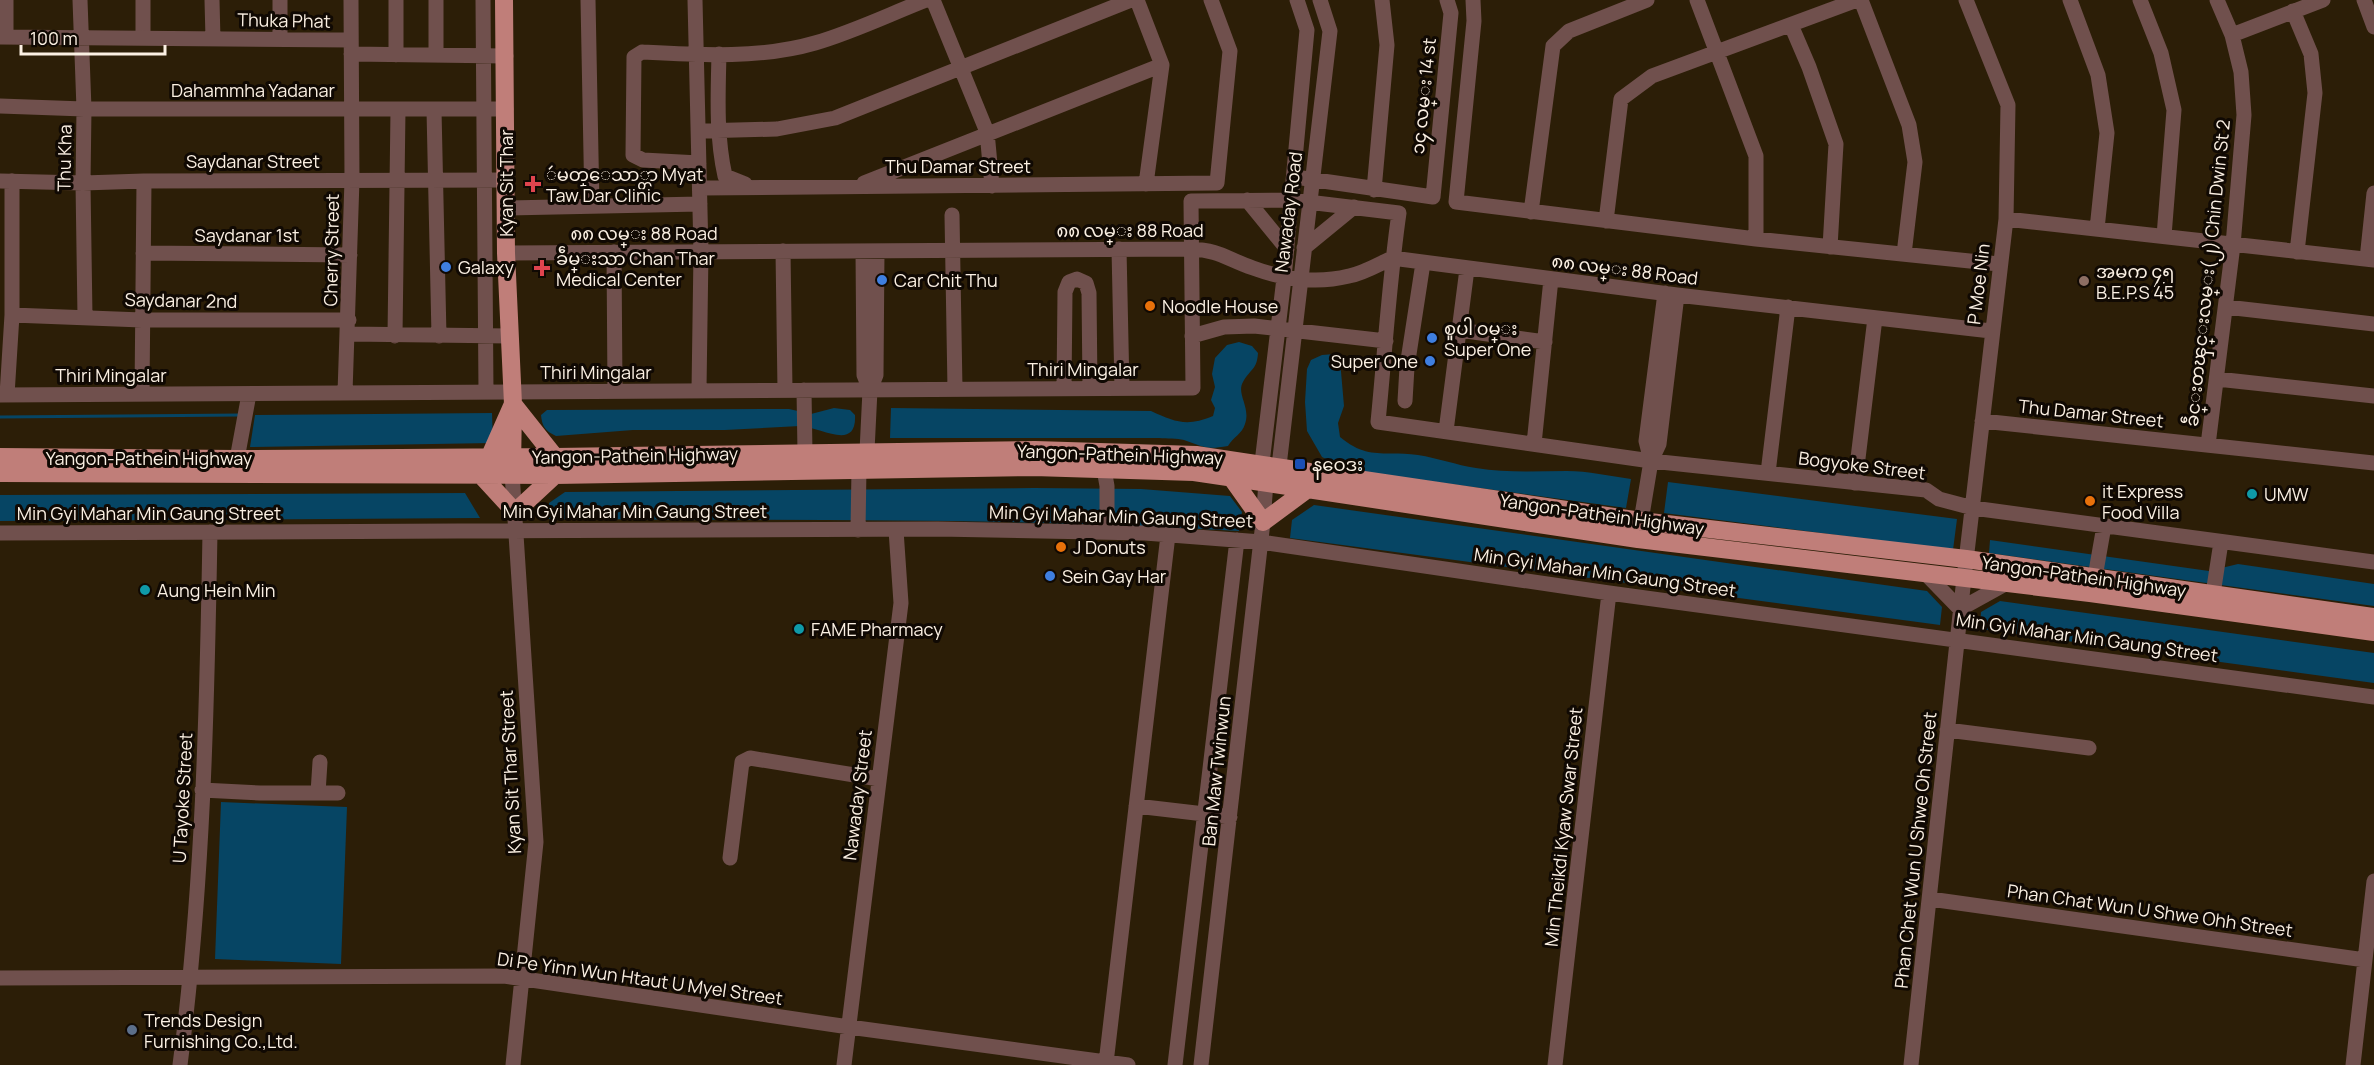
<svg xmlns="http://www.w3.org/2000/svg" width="2374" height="1065" font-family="Manrope,'Noto Sans Myanmar',sans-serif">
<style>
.water{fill:#064564}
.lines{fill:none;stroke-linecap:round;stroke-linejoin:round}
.stream{stroke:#064564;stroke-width:3}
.minor{stroke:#70504d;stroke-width:15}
.major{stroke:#c07e79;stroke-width:18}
.health-dot{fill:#e0444e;stroke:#100903;stroke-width:2}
.shop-dot{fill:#3f7fe0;stroke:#100903;stroke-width:2}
.education-dot{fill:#8d6e63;stroke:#100903;stroke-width:2}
.food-dot{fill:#e8710a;stroke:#100903;stroke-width:2}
.transit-dot{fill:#1a4fb4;stroke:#100903;stroke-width:2}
.culture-dot{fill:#0f9aa8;stroke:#100903;stroke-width:2}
.service-dot{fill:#5c6f8a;stroke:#100903;stroke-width:2}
.labels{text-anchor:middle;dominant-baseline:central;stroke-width:6;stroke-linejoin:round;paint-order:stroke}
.street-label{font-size:18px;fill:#fbf0e3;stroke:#100903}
.poi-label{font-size:18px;fill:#fbf0e3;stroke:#100903;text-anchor:start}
</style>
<rect width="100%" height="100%" fill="#2c1e07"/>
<!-- water -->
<path class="water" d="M 1239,342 L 1252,346 L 1258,353 C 1257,370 1250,369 1243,382 C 1236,394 1251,407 1245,424 C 1242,434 1233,437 1228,446 C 1206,450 1204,447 1184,440 C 1177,438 1167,439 1159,438 L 890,438 L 891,408 L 1151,411 C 1175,422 1187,427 1213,416 L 1215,408 L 1211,400 L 1215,387 L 1212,374 L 1215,358 L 1227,345 Z
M 1335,354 L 1340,360 L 1344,406 L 1338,423 L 1340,437 C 1369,461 1385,450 1418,455 C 1438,458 1456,465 1476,468 C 1506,473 1537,471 1567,471 C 1588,471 1610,476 1631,479 L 1626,508 L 1362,472 L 1340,466 L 1322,457 L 1307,431 L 1305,402 L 1307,369 L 1311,360 L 1322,355 Z
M 834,408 L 850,410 L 855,415 C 857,452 821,427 800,426 L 725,430 L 633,430 L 556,436 C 545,431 542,426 541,415 L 547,410 L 789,409 L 811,414 Z
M 492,413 L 493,443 L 250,447 L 255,415 Z
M 1668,482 L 1957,519 L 1953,550 L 1664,513 Z
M 1034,488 L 1141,489 L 1230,496 L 1242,512 L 1239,531 C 1009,517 779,521 548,519 L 549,503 L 565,492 Z
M 465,493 L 480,518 L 0,521 L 0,495 Z
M 1314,505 L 1927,591 L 1942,607 L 1940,625 L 1290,538 L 1292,520 Z
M 1990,540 L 2209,571 L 2238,564 L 2374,584 L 2374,606 L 1989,553 Z
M 2000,601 L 2374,653 L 2374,683 L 1980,629 L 1981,612 Z
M 221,802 L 347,807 L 341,964 L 215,959 Z"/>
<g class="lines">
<!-- stream -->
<path class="stream" d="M 0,417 L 241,415"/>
<!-- minor -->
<path class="minor" d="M 80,0 L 84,109 L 83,183 L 85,317
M 212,0 L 213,39
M 483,0 L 486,392
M 588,0 L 592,206
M 695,0 L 701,252 L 699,390
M 933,0 L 987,132 L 992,186
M 1137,0 L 1162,65 L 1146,184
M 1473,0 L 1474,21 L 1456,202 L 1756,239 L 1999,264
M 1697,0 L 1756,156 L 1756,239
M 1861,0 L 1909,125 L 1915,162 L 1904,254
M 2070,0 L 2098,75 L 2107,133 L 2097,229
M 2140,0 L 2161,53 L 2174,110 L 2164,236
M 2364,0 L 2374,27
M 2293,11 L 2311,54 L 2315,93 L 2297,252
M 1791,25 L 1809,67 L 1836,144 L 1830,247
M 2232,35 L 2323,0
M 0,37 L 351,40
M 6,37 L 6,0
M 143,38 L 143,0
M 280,39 L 280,0
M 351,54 L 506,56
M 719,54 C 718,95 716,136 725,176 L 745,184
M 396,55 L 396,0
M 436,55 L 436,0
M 0,106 L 84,109 L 506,109
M 434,110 L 439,336
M 699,131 L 777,129 L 835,118 L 1131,0
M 699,163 L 643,160 L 633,155 L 634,57 L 642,52 C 698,55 760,59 815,43 C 853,32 890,14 926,0
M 1302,178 L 1433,197 L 1451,13 L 1447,0
M 0,181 L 83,183 L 144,181 L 506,180
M 864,183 L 1162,65
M 700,188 L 1217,183 L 1230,51 L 1211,0
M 1374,190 L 1387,45 L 1382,0
M 1247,200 L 1287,249
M 507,208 L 700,204
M 1531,212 L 1553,46 L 1569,31 L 1647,0
M 952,215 L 955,389
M 2006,219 L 2374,260
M 1606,221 L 1621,99 L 1652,76 L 1857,0
M 1304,248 L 1354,207
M 1119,249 L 1122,388
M 783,251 L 785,390
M 863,251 L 864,375 L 870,390 L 876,375 L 877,251
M 614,252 L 615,391
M 143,253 L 350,255
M 506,253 L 1191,249 C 1219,250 1227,259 1253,268 C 1283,279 1317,284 1349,276 C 1364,273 1379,264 1392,258 L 1677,295 L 1991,331
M 2367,259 L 2374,193
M 2226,307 L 2374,324
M 12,315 L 142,320 L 349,320
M 1459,330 L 1545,342
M 349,334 L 510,336
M 395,336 L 398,110
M 1192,336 L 1224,327 L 1254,326 L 1386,341
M 2217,379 L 2374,396
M 1064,389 L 1065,292 L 1069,282 L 1077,279 L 1086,283 L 1089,293 L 1090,388
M 804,390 L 805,453
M 345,393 L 352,180 L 351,0
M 142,394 L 144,181
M 0,395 L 1193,388 L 1191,201 L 1291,200 L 1399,213 C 1389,282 1385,352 1378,422 L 1651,461 L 1926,490 L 1939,499 L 1973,508 L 2374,562
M 7,395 L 12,315 L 12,181
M 1405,401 L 1407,367 L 1423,263
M 1982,421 L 2374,463
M 1446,431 L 1467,269
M 1534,444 L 1551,279
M 2208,445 L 2233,245 L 2244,115 L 2241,72 L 2232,35 L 2217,0
M 867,451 L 870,390
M 237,459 L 249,394
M 1651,461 L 1646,441 L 1665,293
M 1104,469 L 1107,486 L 1107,532
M 512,473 L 536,842 L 513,1065
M 1768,473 L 1788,307
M 1271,476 L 1279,466 L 1330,31 L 1320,0
M 1855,483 L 1875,318
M 858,530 L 859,469
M 0,533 L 938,529 L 1145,533 L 1261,542 L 1609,593 L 2374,697
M 1638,539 L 1651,461 L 1659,444 L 1677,295
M 1925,573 L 1960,609 L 2007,583
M 2095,577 L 2104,526
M 2213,594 L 2221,542
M 1947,730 L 2089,748
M 202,790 L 260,793 L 338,793
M 318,793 L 320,762
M 1136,806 L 1230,817
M 730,858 L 742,762 L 750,758 L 879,779
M 1930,899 L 2365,960
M 0,978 L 504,976 L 849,1027 L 1128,1065
M 1106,1063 L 1168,535
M 180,1065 C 203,889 207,710 210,532
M 844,1065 L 901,603 L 896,530
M 1175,1065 L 1237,540
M 1201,1065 L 1263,522 L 1266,482 L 1262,463 L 1284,278 L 1307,30 L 1297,0
M 1555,1065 L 1609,593
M 1911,1065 L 1964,578 L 2006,219 L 2008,105 L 1966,0
M 2353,1065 L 2374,881"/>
<!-- major -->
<path class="major" d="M 504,0 L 506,253 L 513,404 L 512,469
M 490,456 L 513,404 L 555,457
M 0,457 L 237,459 L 555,457 L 1035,450 L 1196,455 L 1641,521 L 1966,559 L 2374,617
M 0,473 L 555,475 L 1034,467 L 1194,472 L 1638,539 L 2090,593 L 2374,632
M 479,473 L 515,512 L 555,475
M 1231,477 L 1263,522 L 1309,488"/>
</g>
<!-- markers -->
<g class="health-dot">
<path d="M530 175h6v6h6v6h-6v6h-6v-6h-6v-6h6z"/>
<path d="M539 259h6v6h6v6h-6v6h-6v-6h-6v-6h6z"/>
</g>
<g class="shop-dot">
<circle cx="446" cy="267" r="6"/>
<circle cx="882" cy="280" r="6"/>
<circle cx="1432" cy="338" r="6"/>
<circle cx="1430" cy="361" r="6"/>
<circle cx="1050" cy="576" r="6"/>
</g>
<circle class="education-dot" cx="2084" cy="281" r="6"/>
<g class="food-dot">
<circle cx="1150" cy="306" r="6"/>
<circle cx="2090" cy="501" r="6"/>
<circle cx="1061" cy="547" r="6"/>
</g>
<rect class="transit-dot" x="1294" y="458" width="12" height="12" rx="3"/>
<g class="culture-dot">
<circle cx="2252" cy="494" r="6"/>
<circle cx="145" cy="590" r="6"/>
<circle cx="799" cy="629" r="6"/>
</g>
<circle class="service-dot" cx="132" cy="1030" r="6"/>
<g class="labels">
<!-- street labels -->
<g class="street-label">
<text transform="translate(284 20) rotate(1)">Thuka Phat</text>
<text x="253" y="90">Dahammha Yadanar</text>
<text transform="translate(1423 96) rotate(-84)">၁၄ လမ္း 14 st</text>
<text transform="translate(64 158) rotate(-89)">Thu Kha</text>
<text x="253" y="161">Saydanar Street</text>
<text x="958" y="166">Thu Damar Street</text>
<text transform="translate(506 183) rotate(-90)">Kyan Sit Thar</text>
<text transform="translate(1288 212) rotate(-83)">Nawaday Road</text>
<text x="1130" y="230">၈၈ လမ္း 88 Road</text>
<text x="644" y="233">၈၈ လမ္း 88 Road</text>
<text x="247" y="235">Saydanar 1st</text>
<text transform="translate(331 250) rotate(-89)">Cherry Street</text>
<text transform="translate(1625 269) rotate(7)">၈၈ လမ္း 88 Road</text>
<text transform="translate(2207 273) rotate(-84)">ခဵင္းတၾင္းလမ္း(၂) Chin Dwin St 2</text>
<text transform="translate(1978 284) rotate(-83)">P Moe Nin</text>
<text transform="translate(181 300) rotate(1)">Saydanar 2nd</text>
<text x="1083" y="369">Thiri Mingalar</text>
<text x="596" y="372">Thiri Mingalar</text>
<text x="111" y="375">Thiri Mingalar</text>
<text transform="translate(2091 413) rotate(6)">Thu Damar Street</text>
<text transform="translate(1120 454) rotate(2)">Yangon-Pathein Highway</text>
<text transform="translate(635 455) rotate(-1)">Yangon-Pathein Highway</text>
<text x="149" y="458">Yangon-Pathein Highway</text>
<text transform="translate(1862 465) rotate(7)">Bogyoke Street</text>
<text x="635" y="511">Min Gyi Mahar Min Gaung Street</text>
<text x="149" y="513">Min Gyi Mahar Min Gaung Street</text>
<text transform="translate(1602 514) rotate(8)">Yangon-Pathein Highway</text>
<text transform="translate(1121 516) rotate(2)">Min Gyi Mahar Min Gaung Street</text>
<text transform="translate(1605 572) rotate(8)">Min Gyi Mahar Min Gaung Street</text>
<text transform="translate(2084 576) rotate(8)">Yangon-Pathein Highway</text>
<text transform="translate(2087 637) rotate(8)">Min Gyi Mahar Min Gaung Street</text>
<text transform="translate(1216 771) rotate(-84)">Ban Maw Twinwun</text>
<text transform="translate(510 772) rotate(-93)">Kyan Sit Thar Street</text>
<text transform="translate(857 795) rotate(-83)">Nawaday Street</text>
<text transform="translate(182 798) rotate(-87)">U Tayoke Street</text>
<text transform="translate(1563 827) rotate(-84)">Min Theikdi Kyaw Swar Street</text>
<text transform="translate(1915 850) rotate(-84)">Phan Chet Wun U Shwe Oh Street</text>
<text transform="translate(2150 910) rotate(8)">Phan Chat Wun U Shwe Ohh Street</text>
<text transform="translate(640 978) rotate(8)">Di Pe Yinn Wun Htaut U Myel Street</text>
</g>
<!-- poi labels -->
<g class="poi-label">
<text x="546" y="174">ဴမတ္ေသာ္တာ Myat<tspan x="546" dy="21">Taw Dar Clinic</tspan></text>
<text x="556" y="258">ခဵမ္းသာ Chan Thar<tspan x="556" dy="21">Medical Center</tspan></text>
<text x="458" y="267">Galaxy</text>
<text x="2096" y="271">အမက ၄၅<tspan x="2096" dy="21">B.E.P.S 45</tspan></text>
<text x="894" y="280">Car Chit Thu</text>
<text x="1162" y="306">Noodle House</text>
<text x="1444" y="328">စူပါ ၀မ္း<tspan x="1444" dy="21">Super One</tspan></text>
<text x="1418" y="361" text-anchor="end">Super One</text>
<text x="1312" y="464">နဝေဒး</text>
<text x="2102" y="491">it Express<tspan x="2102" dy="21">Food Villa</tspan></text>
<text x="2264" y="494">UMW</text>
<text x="1073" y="547">J Donuts</text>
<text x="1062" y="576">Sein Gay Har</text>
<text x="157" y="590">Aung Hein Min</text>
<text x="811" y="629">FAME Pharmacy</text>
<text x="144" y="1020">Trends Design<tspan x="144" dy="21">Furnishing Co.,Ltd.</tspan></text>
</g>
</g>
<!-- scale -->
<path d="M21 45v9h144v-9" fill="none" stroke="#fbf0e3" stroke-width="3"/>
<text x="30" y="45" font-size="18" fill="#fbf0e3" stroke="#100903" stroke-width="4.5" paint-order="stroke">100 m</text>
</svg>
